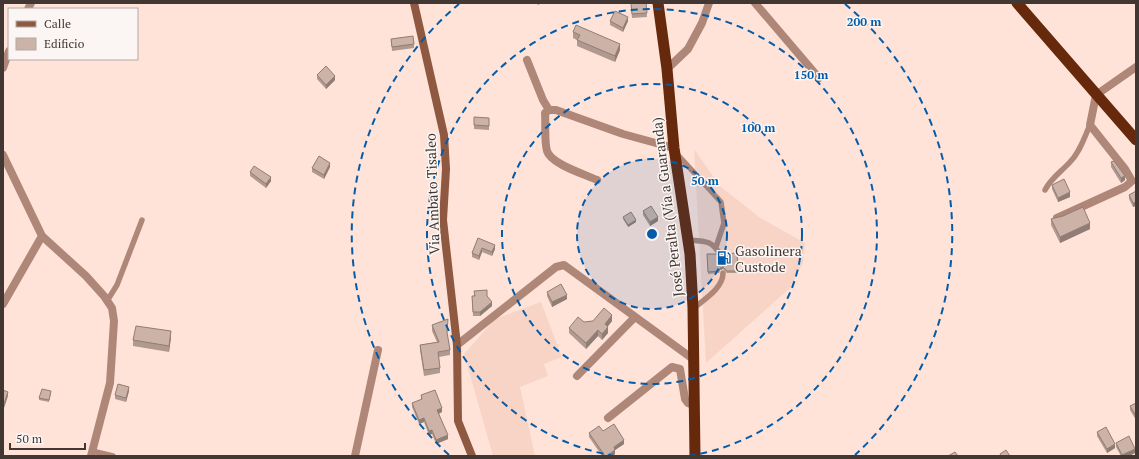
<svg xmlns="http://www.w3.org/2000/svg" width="1139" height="459" font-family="'PT Serif',serif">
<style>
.built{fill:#f8d4c6}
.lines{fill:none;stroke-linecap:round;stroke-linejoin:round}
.service{stroke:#ae8778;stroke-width:5.5}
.minor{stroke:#ae8778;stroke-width:8}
.secondary{stroke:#8f5841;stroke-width:8}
.trunk{stroke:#67290c;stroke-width:11}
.wall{fill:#b09990}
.shaded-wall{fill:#907d75}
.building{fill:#cdb2a7;stroke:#907d75}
.ring{fill:none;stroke:#045ba9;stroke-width:2;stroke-dasharray:7 5}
.labels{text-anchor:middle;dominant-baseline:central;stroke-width:3;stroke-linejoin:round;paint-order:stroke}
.street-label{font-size:14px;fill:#423733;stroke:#fbf6f3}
.poi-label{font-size:14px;fill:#423733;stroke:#fbf6f3;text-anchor:start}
.centre{fill:#045ba9;stroke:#fbf6f3;stroke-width:2}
.ring-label{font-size:12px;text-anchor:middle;font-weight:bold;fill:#045ba9;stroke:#fbf6f3;stroke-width:3;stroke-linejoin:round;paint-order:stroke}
</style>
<rect width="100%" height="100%" fill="#ffe3d8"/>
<!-- built -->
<path class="built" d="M 694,149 L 720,186 L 759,217 L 805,243 L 803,263 L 789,289 L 706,363 Z
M 541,302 L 562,357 L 544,364 L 548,376 L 520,387 L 535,456 L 493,456 L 464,354 L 495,319 Z"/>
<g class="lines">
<!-- service -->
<path class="service" d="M 677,154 L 721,202 L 724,223 L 716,247
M 1045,190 C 1051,178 1061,172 1070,162 C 1080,152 1084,138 1090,125
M 688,240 C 705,241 712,240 721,256
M 107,301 L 117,285 L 142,220
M 694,308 C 705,299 723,288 723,273
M 92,451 L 113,456"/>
<!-- minor -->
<path class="minor" d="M 755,3 L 819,78
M 28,9 L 31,3
M 527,60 L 543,100 L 549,110
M 3,68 L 9,51
M 667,69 L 688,49 L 702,23 L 709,3
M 3,155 L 42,236 L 86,276 L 104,296 L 112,308 L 114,321 L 110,383 L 91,456
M 597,180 C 584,174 551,164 547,151 C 544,140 546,125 545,113 L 549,110 L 556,110 L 623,134 L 674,148
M 1057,218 L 1125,187 L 1132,181 L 1125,169 L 1090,125 L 1096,95 L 1136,67
M 3,304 L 42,236
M 457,345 L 556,267 L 564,265 L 693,359
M 577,376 L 634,318
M 608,418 L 672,367 L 680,369 L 685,399 L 688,403 L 693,405
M 355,456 L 378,350"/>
<!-- secondary -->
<path class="secondary" d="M 414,3 L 444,135 L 446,169 L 443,220 L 457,345 L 458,421 L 472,456"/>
<!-- trunk -->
<path class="trunk" d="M 658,3 L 667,69 L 674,148 L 690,254 L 693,308 L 695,456
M 1017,3 L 1136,140"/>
</g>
<!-- wall -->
<path class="wall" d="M 534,3 L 540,3 L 539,5 Z
M 646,3 L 647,17 L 632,18 L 631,7 Z
M 610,21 L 628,21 L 623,32 L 610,25 Z
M 573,32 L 620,50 L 615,62 L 577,46 L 577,40 L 573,38 Z
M 391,39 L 414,44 L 414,48 L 392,51 Z
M 317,75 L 335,80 L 326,89 L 317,79 Z
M 474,117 L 489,118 L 489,130 L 474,129 Z
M 1111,162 L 1125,180 L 1121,183 L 1111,167 Z
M 330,167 L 324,179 L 312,172 L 312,168 Z
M 250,172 L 271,181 L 266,188 L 250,176 Z
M 1052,185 L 1070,197 L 1058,202 L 1052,189 Z
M 1136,191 L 1133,207 L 1129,199 L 1129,195 Z
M 643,211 L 658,221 L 650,226 L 643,215 Z
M 623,217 L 636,222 L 628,227 L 623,219 Z
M 1051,219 L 1090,229 L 1060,243 L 1051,225 Z
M 478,238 L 495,249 L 492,256 L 482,252 L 479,260 L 472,257 L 472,253 Z
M 737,253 L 738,273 L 727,273 L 723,269 L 720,270 L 719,273 L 708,274 L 707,254 L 722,258 Z
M 474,291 L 487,296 L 492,306 L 480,316 L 473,316 L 472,300 L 474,296 Z
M 547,292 L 567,299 L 552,307 L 547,296 Z
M 612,321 L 608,326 L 608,333 L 602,340 L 598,336 L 586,349 L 569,333 L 569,328 L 584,322 Z
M 432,325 L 448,325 L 447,333 L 450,350 L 450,355 L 439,357 L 440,368 L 440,373 L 424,376 L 420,350 L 420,345 L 437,342 L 432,331 Z
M 171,337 L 169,352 L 133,346 L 133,340 Z
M 129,391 L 126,402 L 115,399 L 115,395 Z
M 51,393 L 49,402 L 39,400 L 39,398 Z
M 421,395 L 442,412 L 439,414 L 448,439 L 436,444 L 432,434 L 429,435 L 424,422 L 419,424 L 412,407 L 412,403 L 421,400 Z
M 1136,403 L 1136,420 L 1130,410 L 1130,406 Z
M 603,431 L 624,444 L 615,450 L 615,454 L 612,456 L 602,456 L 589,437 L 589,433 Z
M 1097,432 L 1115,448 L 1107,453 L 1097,436 Z
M 1116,443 L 1135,453 L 1129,456 L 1121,456 L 1116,447 Z"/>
<!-- shaded-wall -->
<path class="shaded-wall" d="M 628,17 L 628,21 L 623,32 L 623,28 Z
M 620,44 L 620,50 L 615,62 L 615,56 Z
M 335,76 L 335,80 L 326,89 L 326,85 Z
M 330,163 L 330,167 L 324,179 L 324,175 Z
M 1125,176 L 1125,180 L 1121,183 L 1121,178 Z
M 271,177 L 271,181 L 266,188 L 266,184 Z
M 1070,192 L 1070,197 L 1058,202 L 1058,198 Z
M 1136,202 L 1136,206 L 1133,207 L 1133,203 Z
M 658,217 L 658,221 L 650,226 L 650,222 Z
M 636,220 L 636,222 L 628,227 L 628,225 Z
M 1090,223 L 1090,229 L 1060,243 L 1060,237 Z
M 495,245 L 495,249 L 492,256 L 492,252 Z
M 482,248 L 482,252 L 479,260 L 479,256 Z
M 723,267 L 723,269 L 720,270 L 719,273 L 720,268 Z
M 567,295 L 567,299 L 552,307 L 552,302 Z
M 492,302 L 492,306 L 480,316 L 480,312 Z
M 612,315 L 612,321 L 605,330 L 605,324 Z
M 608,327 L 608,333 L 602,340 L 602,334 Z
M 598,330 L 598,336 L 586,349 L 586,343 Z
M 171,331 L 171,337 L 169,352 L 169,346 Z
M 129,387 L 129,391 L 126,402 L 126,398 Z
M 8,392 L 8,396 L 4,408 L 4,404 Z
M 442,408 L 442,412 L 437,414 L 437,410 Z
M 424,418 L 424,422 L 419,424 L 419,420 Z
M 432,430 L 432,434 L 429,435 L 429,431 Z
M 448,435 L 448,439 L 436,444 L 436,440 Z
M 624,440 L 624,444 L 615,450 L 615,454 L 612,456 L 606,456 L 614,447 Z
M 1115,444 L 1115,448 L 1107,453 L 1107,449 Z
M 1135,449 L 1135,453 L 1129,456 L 1122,456 L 1122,455 Z"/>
<!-- building -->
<path class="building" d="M 631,3 L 646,3 L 647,13 L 632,14 Z
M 615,11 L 628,17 L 623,28 L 610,21 Z
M 576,25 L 620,44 L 615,56 L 577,40 L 580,35 L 573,32 Z
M 413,36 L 414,44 L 392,47 L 391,39 Z
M 326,66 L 335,76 L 326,85 L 317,75 Z
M 474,117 L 489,118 L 489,126 L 474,125 Z
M 319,156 L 330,163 L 324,175 L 312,168 Z
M 1114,161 L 1125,176 L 1121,178 L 1111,162 Z
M 254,166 L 271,177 L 266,184 L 250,172 Z
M 1064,179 L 1070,192 L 1058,198 L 1052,185 Z
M 1136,191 L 1136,202 L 1133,203 L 1129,195 Z
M 651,206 L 658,217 L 650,222 L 643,211 Z
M 1083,207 L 1090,223 L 1060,237 L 1051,219 L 1063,216 Z
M 631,212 L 636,220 L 628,225 L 623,217 Z
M 478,238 L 495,245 L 492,252 L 482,248 L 479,256 L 472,253 Z
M 737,253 L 738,271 L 727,271 L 723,267 L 720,268 L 719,271 L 708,272 L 707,254 L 716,254 L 722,258 L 725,254 Z
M 561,284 L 567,295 L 552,302 L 547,292 Z
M 487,290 L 487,296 L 492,302 L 480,312 L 473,312 L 472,296 L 475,296 L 474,291 Z
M 604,308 L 612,315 L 605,324 L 608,327 L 602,334 L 598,330 L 586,343 L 569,328 L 578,317 L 584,322 L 593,321 Z
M 448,319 L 447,332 L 450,350 L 438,352 L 440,368 L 424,370 L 420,345 L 439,342 L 432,325 Z
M 136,326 L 171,331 L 169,346 L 133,340 Z
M 118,384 L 129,387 L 126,398 L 115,395 Z
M 42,389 L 51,391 L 49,400 L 39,398 Z
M 3,390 L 8,392 L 4,404 L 3,404 Z
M 435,390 L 442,408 L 437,410 L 448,435 L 436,440 L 432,430 L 429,431 L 424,418 L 419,420 L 412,403 L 422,399 L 421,395 Z
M 1136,403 L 1136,416 L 1130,406 Z
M 614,424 L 624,440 L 614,447 L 615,450 L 606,456 L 605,456 L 589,433 L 599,426 L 603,431 Z
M 1106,427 L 1115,444 L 1107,449 L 1097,432 Z
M 1129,436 L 1135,449 L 1122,455 L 1116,443 Z
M 1006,450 L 1010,456 L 1001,456 L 1000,454 Z
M 955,452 L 958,456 L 948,456 Z"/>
<!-- distance rings -->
<circle cx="652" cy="234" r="75" fill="#045ba9" fill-opacity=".12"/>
<g class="ring">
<circle cx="652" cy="234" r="75"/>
<circle cx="652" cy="234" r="150"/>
<path d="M615 456A225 225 0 1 1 689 456"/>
<path d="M449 455A300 300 0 0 1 459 4M845 4A300 300 0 0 1 855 455"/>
</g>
<!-- icons -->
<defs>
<symbol id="fuel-bare" viewBox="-9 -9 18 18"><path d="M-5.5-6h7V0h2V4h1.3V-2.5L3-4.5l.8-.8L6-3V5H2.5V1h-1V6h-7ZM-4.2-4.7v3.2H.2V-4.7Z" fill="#045ba9" stroke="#fbf6f3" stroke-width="2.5" paint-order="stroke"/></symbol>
</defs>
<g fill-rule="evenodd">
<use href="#fuel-bare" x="714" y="248" width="20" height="20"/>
</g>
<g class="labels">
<!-- street labels -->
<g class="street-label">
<text transform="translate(432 194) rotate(-92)">Via Ambato Tisaleo</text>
<text transform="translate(667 207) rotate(-97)">José Peralta (Vía a Guaranda)</text>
</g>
<!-- poi labels -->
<g class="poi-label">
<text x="735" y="250">Gasolinera<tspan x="735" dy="16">Custode</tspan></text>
</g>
</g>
<circle cx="652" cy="234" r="6" class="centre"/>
<g class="ring-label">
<text x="864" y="26">200 m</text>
<text x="811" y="79">150 m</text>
<text x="758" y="132">100 m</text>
<text x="705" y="185">50 m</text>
</g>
<!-- border -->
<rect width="1139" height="459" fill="none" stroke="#423733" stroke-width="8"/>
<!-- legend -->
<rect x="8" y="8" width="130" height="52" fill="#fbf6f3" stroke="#b1aaa6"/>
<rect x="16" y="21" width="20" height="6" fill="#8f5841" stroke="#b1aaa6"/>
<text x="44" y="28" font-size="12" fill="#423733">Calle</text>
<rect x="16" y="38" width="20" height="12" fill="#cdb2a7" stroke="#b1aaa6"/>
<text x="44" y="48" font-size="12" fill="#423733">Edificio</text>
<!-- scale -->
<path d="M10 443v6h75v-6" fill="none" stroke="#423733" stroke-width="2"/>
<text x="16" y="443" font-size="12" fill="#423733" stroke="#fbf6f3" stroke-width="3" paint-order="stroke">50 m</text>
</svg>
